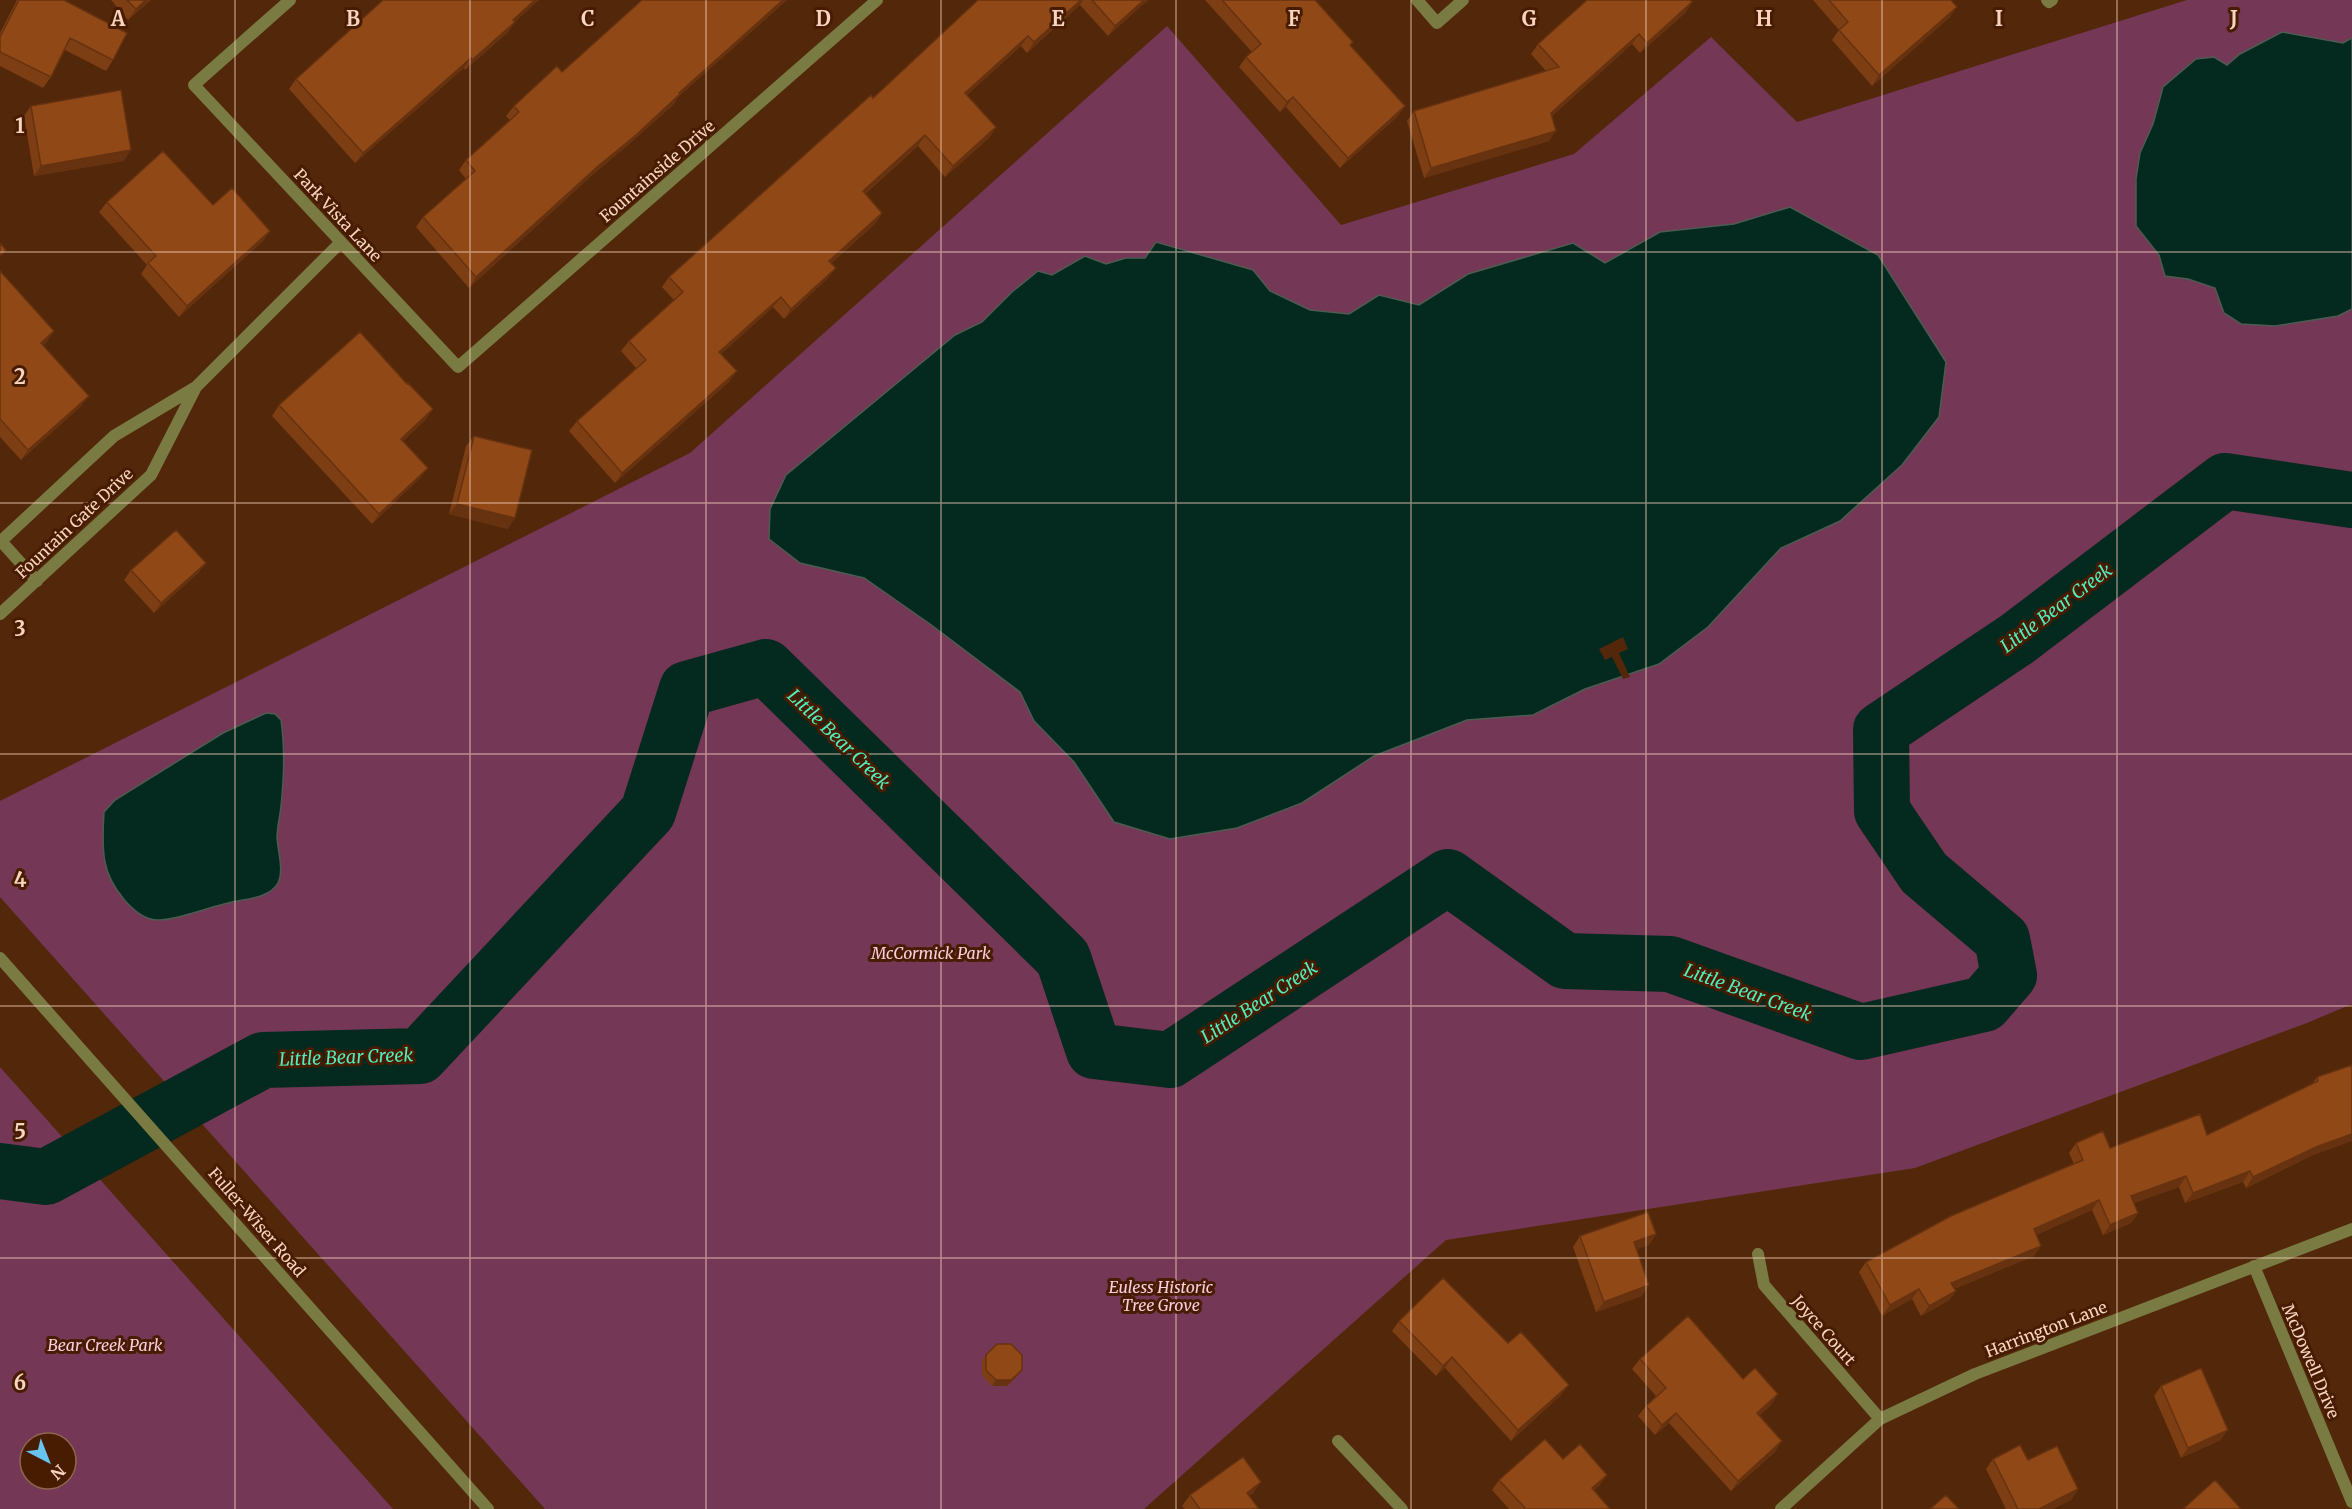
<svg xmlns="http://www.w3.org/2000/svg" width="2352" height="1509" font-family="Merriweather,serif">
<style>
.green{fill:#753756;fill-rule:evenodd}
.water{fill:#04291f;stroke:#4d5c50;stroke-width:1.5}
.pier{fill:#52270a}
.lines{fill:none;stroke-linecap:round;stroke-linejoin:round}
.river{stroke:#04291f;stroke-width:56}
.minor{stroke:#797b42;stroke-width:12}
.tertiary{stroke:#797b42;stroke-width:12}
.wall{fill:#7d3e14}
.shaded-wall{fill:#663210}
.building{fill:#914817;stroke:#663210;stroke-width:1.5}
.grid{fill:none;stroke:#f8d4c1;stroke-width:1.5;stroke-opacity:0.55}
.labels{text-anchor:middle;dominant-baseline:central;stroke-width:6;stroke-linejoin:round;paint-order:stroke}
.street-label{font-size:16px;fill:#f8d4c1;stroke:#471c00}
.park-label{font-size:16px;font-style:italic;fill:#fbcde1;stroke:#471c00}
.water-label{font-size:18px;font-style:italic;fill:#51ecbf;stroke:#471c00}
.grid-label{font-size:20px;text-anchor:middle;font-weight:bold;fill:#f8d4c1;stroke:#471c00;stroke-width:6;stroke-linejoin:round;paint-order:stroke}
</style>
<rect width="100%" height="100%" fill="#52270a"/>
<!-- green -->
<path class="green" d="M 2187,0 L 2352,0 L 2352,1004 L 2307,1023 L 1915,1168 L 1446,1240 L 1144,1509 L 545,1509 L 0,897 L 0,801 L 690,453 L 1167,26 L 1341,225 L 1574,154 L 1711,37 L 1797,122 Z
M 0,1067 L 393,1509 L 0,1509 ZM 30,1443 L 66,1443 L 66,1479 L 30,1479 Z"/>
<!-- water -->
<path class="water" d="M 2282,32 L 2343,43 L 2352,38 L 2352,309 L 2338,316 L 2275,326 L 2241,324 L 2224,313 L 2215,288 L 2188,279 L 2165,276 L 2159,255 L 2136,226 L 2136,179 L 2140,153 L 2153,124 L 2163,87 L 2196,59 L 2214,57 L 2227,65 L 2240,54 Z
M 1790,207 L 1878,255 L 1946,362 L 1939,417 L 1902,465 L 1840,521 L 1781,548 L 1708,627 L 1659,664 L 1585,689 L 1533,715 L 1467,720 L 1374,756 L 1302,803 L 1237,828 L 1170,839 L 1114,822 L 1074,762 L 1034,721 L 1020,692 L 930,624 L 864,578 L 800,563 L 769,539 L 770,509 L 786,475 L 955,335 L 982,322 L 1012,292 L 1038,271 L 1052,275 L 1085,256 L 1106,264 L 1126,258 L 1145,258 L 1156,242 L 1253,270 L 1270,291 L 1310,310 L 1349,314 L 1379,295 L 1419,305 L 1468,274 L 1573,243 L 1605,263 L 1660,232 L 1734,224 Z
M 266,713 L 275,714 L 281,720 C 285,748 284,778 281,806 C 280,817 277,827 277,838 C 278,851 284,871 278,883 C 269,899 243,899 228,903 C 209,907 175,921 157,920 C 134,919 109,885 105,862 C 102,847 103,828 104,812 L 115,800 L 223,733 Z"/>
<!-- pier -->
<path class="pier" d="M 1623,637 L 1628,649 L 1619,653 L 1630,677 L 1623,679 L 1612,657 L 1605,660 L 1599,649 Z"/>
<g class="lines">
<!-- river -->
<path class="river" d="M 0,1171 L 46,1177 L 263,1060 L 420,1056 L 648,812 L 687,689 L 766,667 L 1063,958 L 1094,1051 L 1170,1060 L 1448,877 L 1565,961 L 1670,964 L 1861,1032 L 1984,1004 L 2009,975 L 2002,939 L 1924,873 L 1882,811 L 1881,730 L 2017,639 L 2225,481 L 2352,500"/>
<!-- minor -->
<path class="minor" d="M 290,0 L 194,85 L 458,367 L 877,0
M 1417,0 L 1437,23 L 1463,0
M 2047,0 L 2049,2 L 2052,0
M 0,540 L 37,581
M 0,542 L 114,436 L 196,387 L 341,242
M 0,614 L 151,475 L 195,389
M 1758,1254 L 1764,1285 L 1880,1419
M 2254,1266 L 2352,1502
M 1338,1441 L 1402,1509
M 1781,1509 L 1880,1419 L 1975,1374 L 2352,1229"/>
<!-- tertiary -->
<path class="tertiary" d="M 0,958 L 488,1509"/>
</g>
<!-- wall -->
<path class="wall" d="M 17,0 L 64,0 L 113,60 L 106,71 L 65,50 L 51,77 L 43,88 L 0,66 L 0,33 Z
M 111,0 L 151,0 L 128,20 Z
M 642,0 L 787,0 L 678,97 L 673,105 L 628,145 L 590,177 L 469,288 L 416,227 L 423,217 L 466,179 L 459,170 L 466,160 L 510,120 L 506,116 L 514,106 L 562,72 Z
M 978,0 L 1148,0 L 1108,36 L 1080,5 L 1027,53 L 1021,46 L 967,95 L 996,127 L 989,138 L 945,177 L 918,146 L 865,194 L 882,213 L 875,224 L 831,263 L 836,268 L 828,278 L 784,319 L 773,307 L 721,354 L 730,381 L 615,483 L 569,431 L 577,421 L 636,368 L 621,351 L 629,341 L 674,300 L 662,287 L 669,277 L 873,98 Z
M 1205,0 L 1315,0 L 1351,46 L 1405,106 L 1398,116 L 1340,168 L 1286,107 L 1280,112 L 1239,67 L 1246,57 L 1252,52 Z
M 1813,0 L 1951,0 L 1950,17 L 1872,86 L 1832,40 L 1839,30 Z
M 1692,2 L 1685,13 L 1640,53 L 1632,44 L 1552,116 L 1549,141 L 1424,178 L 1407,121 L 1414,111 L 1546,71 L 1531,54 L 1538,44 Z
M 515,22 L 508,32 L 465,70 L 464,68 L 355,163 L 289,89 L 296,79 Z
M 31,106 L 124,161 L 34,176 L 24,116 Z
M 107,202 L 213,205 L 270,231 L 263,241 L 179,317 L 141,274 L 147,265 L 99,212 Z
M 0,271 L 47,342 L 43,345 L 89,396 L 81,406 L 21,460 L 0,437 Z
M 407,384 L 433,409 L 426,419 L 403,441 L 428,468 L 420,478 L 372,524 L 272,416 L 279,405 Z
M 474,436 L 508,529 L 449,514 L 466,446 Z
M 206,563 L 198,573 L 154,613 L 124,580 L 131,570 Z
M 2352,1065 L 2309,1157 L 2246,1188 L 2243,1182 L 2185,1203 L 2179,1187 L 2134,1203 L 2138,1213 L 2131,1223 L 2103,1235 L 2092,1210 L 2036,1235 L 2041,1246 L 2034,1256 L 1954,1289 L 1956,1291 L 1948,1301 L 1921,1316 L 1912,1299 L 1882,1316 L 1859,1272 L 1866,1262 L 2074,1164 L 2069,1153 L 2076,1143 L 2110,1148 L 2207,1135 L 2312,1084 L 2317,1077 Z
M 1656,1234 L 1649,1245 L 1636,1249 L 1642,1296 L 1596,1312 L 1573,1247 L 1580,1236 Z
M 1399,1321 L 1508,1343 L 1561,1395 L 1511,1441 L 1445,1368 L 1436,1376 L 1392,1331 Z
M 986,1355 L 1022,1370 L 1018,1375 L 1007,1386 L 992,1386 L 982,1375 L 982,1360 Z
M 1640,1359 L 1743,1379 L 1778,1394 L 1771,1405 L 1759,1416 L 1775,1452 L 1731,1491 L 1669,1423 L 1655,1435 L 1638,1416 L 1646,1406 L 1656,1396 L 1632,1369 Z
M 2161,1386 L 2221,1440 L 2181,1458 L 2154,1396 Z
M 1563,1459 L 1600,1485 L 1594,1490 L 1610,1509 L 1509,1509 L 1492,1490 L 1499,1480 Z
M 1993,1459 L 2028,1460 L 2078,1489 L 2071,1500 L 2052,1509 L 2006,1509 L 1986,1469 Z
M 1254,1492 L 1249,1496 L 1259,1509 L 1185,1509 L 1182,1506 L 1190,1495 Z"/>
<!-- shaded-wall -->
<path class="shaded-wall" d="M 146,0 L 151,0 L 128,20 L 136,9 Z
M 535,0 L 539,0 L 515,22 L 508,32 L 465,70 L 472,60 Z
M 783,0 L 787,0 L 678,97 L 673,105 L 628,145 L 590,177 L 469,288 L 476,277 L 597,167 Z
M 1081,0 L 1083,0 L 1080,5 L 1027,53 L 1034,42 Z
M 1144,0 L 1148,0 L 1108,36 L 1115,26 Z
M 1692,2 L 1685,13 L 1640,53 L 1647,43 Z
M 1957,7 L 1950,17 L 1872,86 L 1879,75 Z
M 1639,34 L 1632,44 L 1544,123 L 1551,113 Z
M 1028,36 L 1021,46 L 958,103 L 965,93 Z
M 471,58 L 464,68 L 355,163 L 363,153 Z
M 1293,97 L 1286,107 L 1280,112 L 1287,102 Z
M 1405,106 L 1398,116 L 1340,168 L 1348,158 Z
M 996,127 L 989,138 L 945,177 L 953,166 Z
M 1556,131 L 1549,141 L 1424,178 L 1431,168 Z
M 925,135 L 918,146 L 855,202 L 863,191 Z
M 131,150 L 124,161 L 34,176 L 41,166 Z
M 882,213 L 875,224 L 822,272 L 829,261 Z
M 270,231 L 263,241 L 179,317 L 187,306 Z
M 836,268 L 828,278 L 784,319 L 791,309 Z
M 781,297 L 773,307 L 712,362 L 719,352 Z
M 54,331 L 47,342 L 34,353 L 41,343 Z
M 737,371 L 730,381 L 615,483 L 622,473 Z
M 89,396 L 81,406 L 21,460 L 28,450 Z
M 433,409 L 426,419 L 394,450 L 401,439 Z
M 428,468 L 420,478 L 372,524 L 379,514 Z
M 457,504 L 515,518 L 508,529 L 449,514 Z
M 206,563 L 198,573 L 154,613 L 161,603 Z
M 2352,1134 L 2352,1141 L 2309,1157 L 2246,1188 L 2253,1177 L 2316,1147 Z
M 2250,1171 L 2243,1182 L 2185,1203 L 2193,1193 Z
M 2186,1176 L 2179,1187 L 2124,1207 L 2131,1196 Z
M 2099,1200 L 2092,1210 L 2027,1239 L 2034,1229 Z
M 2138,1213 L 2131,1223 L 2103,1235 L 2110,1225 Z
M 1656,1234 L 1649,1245 L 1627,1253 L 1634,1242 Z
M 2041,1246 L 2034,1256 L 1944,1293 L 1951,1283 Z
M 1649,1285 L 1642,1296 L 1596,1312 L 1604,1302 Z
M 1919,1289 L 1912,1299 L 1882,1316 L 1890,1305 Z
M 1956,1291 L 1948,1301 L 1921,1316 L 1929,1306 Z
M 1452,1357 L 1445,1368 L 1436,1376 L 1443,1366 Z
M 1022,1370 L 1018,1375 L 1007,1386 L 992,1386 L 996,1380 Z
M 1569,1385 L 1561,1395 L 1511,1441 L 1518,1430 Z
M 1778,1394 L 1771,1405 L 1750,1424 L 1757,1413 Z
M 1676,1413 L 1669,1423 L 1655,1435 L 1662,1425 Z
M 2228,1430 L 2221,1440 L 2181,1458 L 2188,1448 Z
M 1782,1441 L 1775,1452 L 1731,1491 L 1738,1481 Z
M 1607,1475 L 1600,1485 L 1585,1499 L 1592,1488 Z
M 1261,1482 L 1254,1492 L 1240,1503 L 1247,1493 Z
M 2078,1489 L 2071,1500 L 2052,1509 L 2039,1509 Z"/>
<!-- building -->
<path class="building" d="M 19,0 L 64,0 L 127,33 L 113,60 L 70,38 L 51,77 L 0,52 L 0,37 Z
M 127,0 L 146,0 L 136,9 Z
M 383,0 L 535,0 L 513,20 L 515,22 L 472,60 L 471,58 L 363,153 L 296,79 Z
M 642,0 L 783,0 L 679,93 L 680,94 L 636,135 L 597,167 L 476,277 L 423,217 L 475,171 L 466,160 L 519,112 L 514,106 L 557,66 L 562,72 Z
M 978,0 L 1081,0 L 1034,42 L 1028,36 L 965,93 L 996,127 L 953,166 L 925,135 L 863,191 L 882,213 L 829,261 L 836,268 L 791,309 L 781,297 L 719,352 L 737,371 L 622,473 L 577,421 L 646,360 L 629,341 L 683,292 L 669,277 L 871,95 L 873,98 Z
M 1092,0 L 1144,0 L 1115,26 Z
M 1222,0 L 1315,0 L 1353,42 L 1350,45 L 1405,106 L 1348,158 L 1293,97 L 1287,102 L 1246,57 L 1261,44 Z
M 1587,0 L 1690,0 L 1692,2 L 1647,43 L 1639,34 L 1551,113 L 1556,131 L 1431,168 L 1414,111 L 1559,67 L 1538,44 Z
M 1829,0 L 1951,0 L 1957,7 L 1879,75 L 1839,30 L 1848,22 Z
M 121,90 L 131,150 L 41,166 L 31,106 Z
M 163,151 L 213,205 L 232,188 L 270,231 L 187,306 L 148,263 L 156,256 L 107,202 Z
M 0,243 L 6,250 L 0,256 Z
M 0,271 L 54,331 L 41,343 L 89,396 L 28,450 L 0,419 Z
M 360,332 L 407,384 L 408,383 L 433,409 L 401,439 L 428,468 L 379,514 L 279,405 Z
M 474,436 L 532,450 L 515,518 L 457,504 Z
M 176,530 L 206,563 L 161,603 L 131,570 Z
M 2352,1065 L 2352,1134 L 2316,1147 L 2253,1177 L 2250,1171 L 2193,1193 L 2186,1176 L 2131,1196 L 2138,1213 L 2110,1225 L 2099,1200 L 2034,1229 L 2041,1246 L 1951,1283 L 1956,1291 L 1929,1306 L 1919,1289 L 1890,1305 L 1866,1262 L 1951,1216 L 2083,1160 L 2076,1143 L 2103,1131 L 2110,1148 L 2200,1114 L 2207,1135 L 2318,1081 L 2317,1077 Z
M 1648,1212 L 1656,1234 L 1634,1242 L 1649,1285 L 1604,1302 L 1580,1236 Z
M 1443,1278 L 1508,1343 L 1521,1332 L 1569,1385 L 1518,1430 L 1452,1357 L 1443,1366 L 1399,1321 Z
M 1688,1316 L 1743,1379 L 1755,1368 L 1778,1394 L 1757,1413 L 1782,1441 L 1738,1481 L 1676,1413 L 1662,1425 L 1646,1406 L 1666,1388 L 1640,1359 Z
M 997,1344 L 1011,1344 L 1022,1355 L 1022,1370 L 1011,1380 L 996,1380 L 986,1370 L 986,1355 Z
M 2201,1368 L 2228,1430 L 2188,1448 L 2161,1386 Z
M 1545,1439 L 1563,1459 L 1580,1444 L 1607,1475 L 1592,1488 L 1610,1509 L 1526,1509 L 1499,1480 Z
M 2020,1445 L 2028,1460 L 2057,1446 L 2078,1489 L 2039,1509 L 2018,1509 L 1993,1459 Z
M 1243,1457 L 1261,1482 L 1247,1493 L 1259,1509 L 1200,1509 L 1190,1495 Z
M 2215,1480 L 2241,1509 L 2183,1509 Z
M 1946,1495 L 1959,1509 L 1930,1509 Z"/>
<!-- grid -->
<path class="grid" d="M 235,0 L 235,1509M 470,0 L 470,1509M 706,0 L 706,1509M 941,0 L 941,1509M 1176,0 L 1176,1509M 1411,0 L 1411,1509M 1646,0 L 1646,1509M 1882,0 L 1882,1509M 2117,0 L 2117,1509M 0,252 L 2352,252M 0,503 L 2352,503M 0,754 L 2352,754M 0,1006 L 2352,1006M 0,1258 L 2352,1258"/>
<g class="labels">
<!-- street labels -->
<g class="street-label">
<text transform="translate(657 171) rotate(-41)">Fountainside Drive</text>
<text transform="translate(338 215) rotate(47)">Park Vista Lane</text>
<text transform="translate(74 523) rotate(-43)">Fountain Gate Drive</text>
<text transform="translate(257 1222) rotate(49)">Fuller-Wiser Road</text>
<text transform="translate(2046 1329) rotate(-21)">Harrington Lane</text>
<text transform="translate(1824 1330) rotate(49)">Joyce Court</text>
<text transform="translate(2311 1361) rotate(67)">McDowell Drive</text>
</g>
<!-- park labels -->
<g class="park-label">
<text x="931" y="953">McCormick Park</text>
<text x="1161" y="1287">Euless Historic<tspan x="1161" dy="18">Tree Grove</tspan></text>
<text x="105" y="1345">Bear Creek Park</text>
</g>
<!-- water labels -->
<g class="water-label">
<text transform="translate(2056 608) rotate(-37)">Little Bear Creek</text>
<text transform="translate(839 739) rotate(44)">Little Bear Creek</text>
<text transform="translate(1748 992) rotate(20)">Little Bear Creek</text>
<text transform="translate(1259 1002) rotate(-33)">Little Bear Creek</text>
<text transform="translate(346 1057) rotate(-2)">Little Bear Creek</text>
</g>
</g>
<g class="grid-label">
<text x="118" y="26">A</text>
<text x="353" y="26">B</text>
<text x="588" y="26">C</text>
<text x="823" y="26">D</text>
<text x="1058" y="26">E</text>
<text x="1294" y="26">F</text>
<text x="1529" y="26">G</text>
<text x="1764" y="26">H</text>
<text x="1999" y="26">I</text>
<text x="2234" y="26">J</text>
<text x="20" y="133">1</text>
<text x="20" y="384">2</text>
<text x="20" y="636">3</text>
<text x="20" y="887">4</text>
<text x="20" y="1139">5</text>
<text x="20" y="1390">6</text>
</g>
<!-- north arrow -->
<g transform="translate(48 1461) rotate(138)"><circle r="28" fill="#471c00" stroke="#8e664d" stroke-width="1.5"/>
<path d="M0-4.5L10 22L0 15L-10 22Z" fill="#66c4ef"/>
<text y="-9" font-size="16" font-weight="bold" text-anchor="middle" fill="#f8d4c1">N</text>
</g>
</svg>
